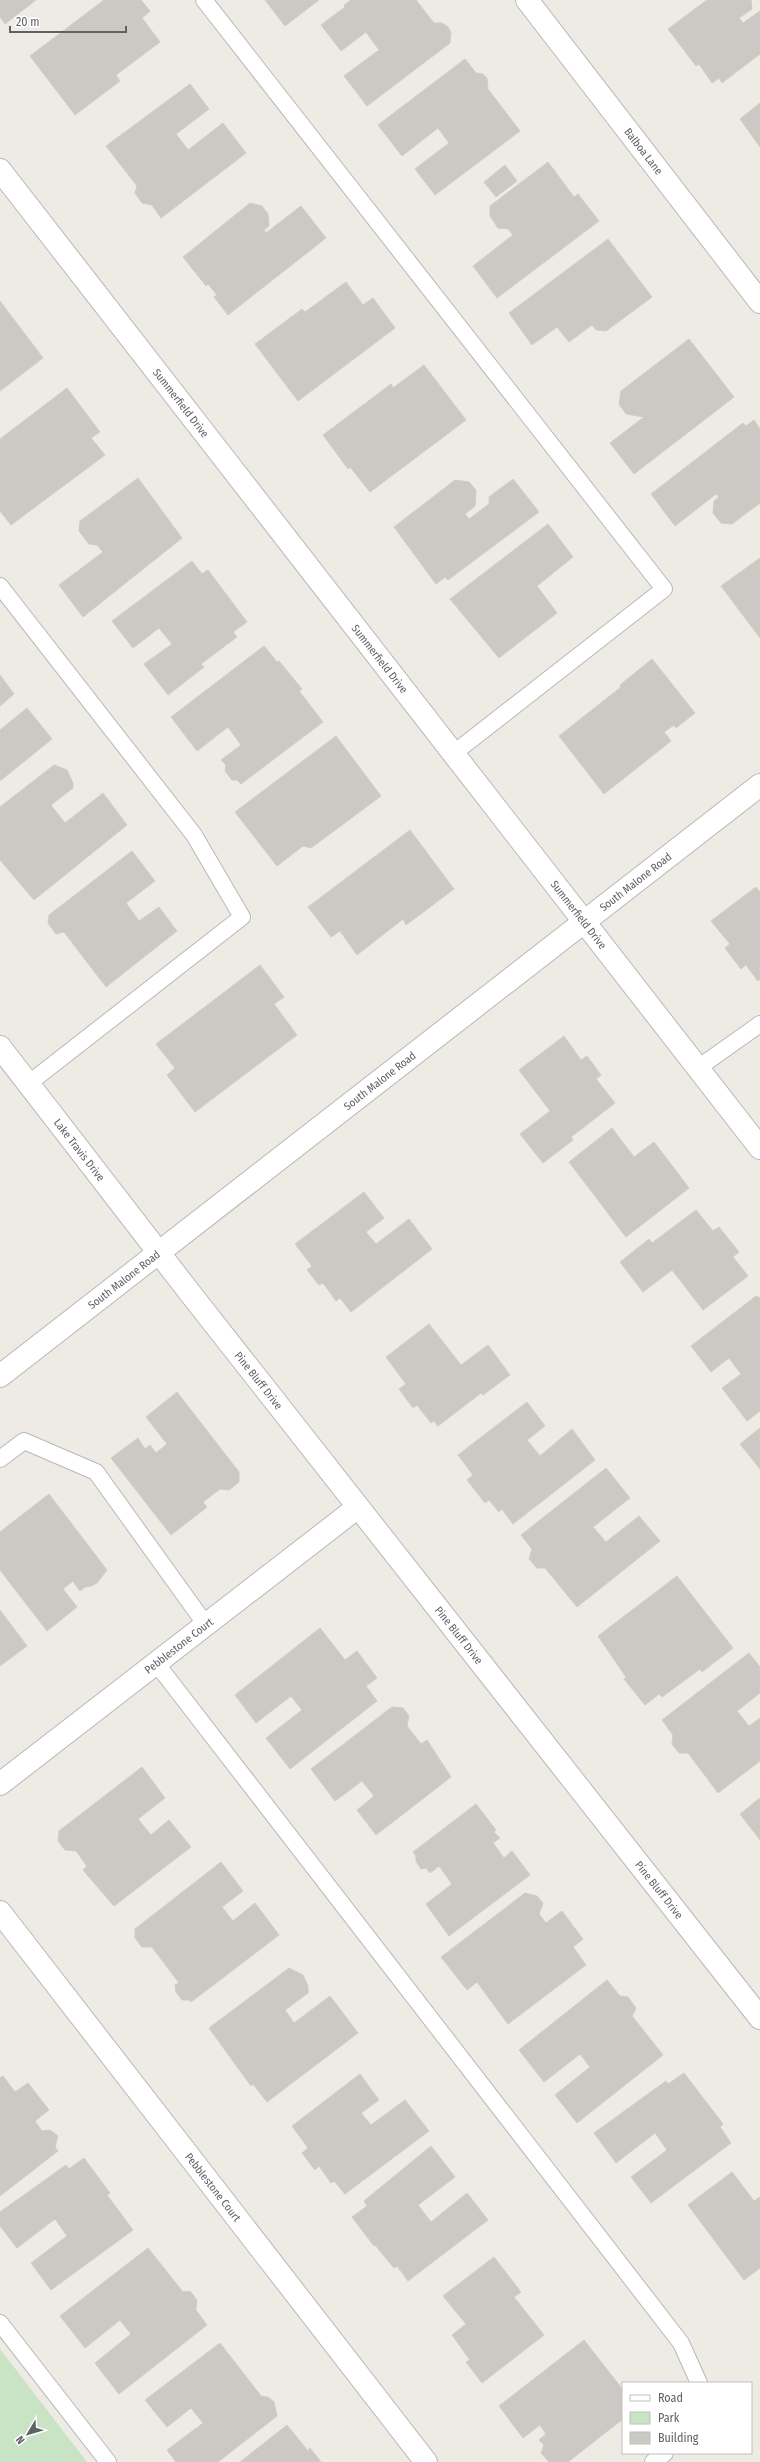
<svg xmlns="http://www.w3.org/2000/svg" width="760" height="2462" font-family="'Fira Sans Condensed',sans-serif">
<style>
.green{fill:#c9e4c4}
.building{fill:#ccc8c4;stroke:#d3ccc4}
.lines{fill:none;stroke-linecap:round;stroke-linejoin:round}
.service-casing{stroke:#b6b8bb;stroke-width:18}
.minor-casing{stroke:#b6b8bb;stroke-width:24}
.tertiary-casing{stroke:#b6b8bb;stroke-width:24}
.service{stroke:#fff;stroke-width:16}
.minor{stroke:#fff;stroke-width:22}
.tertiary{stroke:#fff;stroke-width:22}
.labels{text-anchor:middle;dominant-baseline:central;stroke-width:3;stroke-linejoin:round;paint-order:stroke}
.street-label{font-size:11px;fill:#5d6265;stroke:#fff}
</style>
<rect width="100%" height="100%" fill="#eeebe5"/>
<!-- green -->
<path class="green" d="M 0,2349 L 87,2462 L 0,2462 Z"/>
<!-- building -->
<path class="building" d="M 0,0 L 36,0 L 5,24 L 0,17 Z
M 104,0 L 141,0 L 150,11 L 142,18 L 160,42 L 116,75 L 120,81 L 75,115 L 30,56 Z
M 265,0 L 319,0 L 285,26 Z
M 351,0 L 416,0 L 434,23 L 442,23 L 448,27 L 451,33 L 450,43 L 367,106 L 344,76 L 379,50 L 366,32 L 341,51 L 321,25 L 345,7 L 344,5 Z
M 707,0 L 751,0 L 752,9 L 739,18 L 743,23 L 760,11 L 760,54 L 722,83 L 719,78 L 712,83 L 699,64 L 696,66 L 668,29 Z
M 465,59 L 476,73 L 483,74 L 487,78 L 488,89 L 520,131 L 435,195 L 415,169 L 449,143 L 438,128 L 402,156 L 378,125 Z
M 190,84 L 209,109 L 176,134 L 188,150 L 223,123 L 246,153 L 161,218 L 152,205 L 142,203 L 135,193 L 137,186 L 106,146 Z
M 760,103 L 760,147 L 740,119 Z
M 548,162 L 574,197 L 578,194 L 599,221 L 497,298 L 473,266 L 513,235 L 508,229 L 498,228 L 490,216 L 490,206 Z
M 505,165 L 517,181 L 496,197 L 484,182 Z
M 250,203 L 262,206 L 268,214 L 269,226 L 264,230 L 266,233 L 301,206 L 326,238 L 228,315 L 214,297 L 217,295 L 208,284 L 206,286 L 183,257 Z
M 608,239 L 652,297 L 606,331 L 596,330 L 592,325 L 569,342 L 557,327 L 532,345 L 509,313 Z
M 346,282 L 363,305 L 373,298 L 395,328 L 298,401 L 255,344 L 302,309 L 305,312 Z
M 0,301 L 43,358 L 0,391 Z
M 689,339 L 734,397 L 634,474 L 610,443 L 644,417 L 626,414 L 619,404 L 621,391 Z
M 424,365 L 466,420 L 370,492 L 350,467 L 348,469 L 323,435 L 391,384 L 393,388 Z
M 67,388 L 100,432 L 91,438 L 105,455 L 11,525 L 0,511 L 0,439 Z
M 754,420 L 760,429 L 760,503 L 732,524 L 721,523 L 713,513 L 714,501 L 719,497 L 716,494 L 675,526 L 651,494 L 743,423 L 746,426 Z
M 138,478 L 182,538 L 83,617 L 59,585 L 103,552 L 97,545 L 89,544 L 79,531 L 80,521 Z
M 513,479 L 539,512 L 448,580 L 445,577 L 436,584 L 394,527 L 455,480 L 469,482 L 476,490 L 475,506 L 465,514 L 469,519 L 489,504 L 489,497 Z
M 548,524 L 573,557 L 537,586 L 557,613 L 499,658 L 450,599 Z
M 760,558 L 760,638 L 721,586 Z
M 192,561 L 202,574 L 208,570 L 247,622 L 233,632 L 237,637 L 201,664 L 204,667 L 168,695 L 144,664 L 172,644 L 159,628 L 133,648 L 112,621 Z
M 264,646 L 277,662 L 279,661 L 302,689 L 299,691 L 323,722 L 241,784 L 237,780 L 232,780 L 225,771 L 226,765 L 221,760 L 241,745 L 228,727 L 197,751 L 171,717 Z
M 652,659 L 695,713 L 676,728 L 674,725 L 664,732 L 671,741 L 604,794 L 559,736 L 621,687 L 620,685 Z
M 0,675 L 14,694 L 0,706 Z
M 27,708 L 52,739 L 0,781 L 0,730 Z
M 336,736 L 381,796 L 311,848 L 303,846 L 277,866 L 235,812 Z
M 54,765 L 67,770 L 73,783 L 73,788 L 51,805 L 65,823 L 103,793 L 127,825 L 34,900 L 0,860 L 0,807 Z
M 410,830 L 454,889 L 406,925 L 403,919 L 357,955 L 340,931 L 331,937 L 308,907 Z
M 132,851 L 155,881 L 126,903 L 139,921 L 159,907 L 177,931 L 106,987 L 64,932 L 56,934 L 48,923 L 49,915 Z
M 756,887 L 760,892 L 760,979 L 758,981 L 746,965 L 741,969 L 725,948 L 730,944 L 711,921 Z
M 260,965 L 284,997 L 274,1004 L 297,1035 L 195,1112 L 167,1075 L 175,1068 L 156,1044 Z
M 564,1036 L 581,1060 L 587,1056 L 601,1075 L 596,1079 L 615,1103 L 571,1137 L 573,1140 L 543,1163 L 520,1134 L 550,1111 L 519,1070 Z
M 612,1128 L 634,1157 L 654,1142 L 689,1188 L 626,1237 L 569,1162 Z
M 364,1192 L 384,1218 L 366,1232 L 376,1244 L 409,1219 L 432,1249 L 351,1312 L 340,1298 L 336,1301 L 323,1283 L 319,1285 L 307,1270 L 312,1266 L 295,1244 Z
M 696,1210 L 713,1231 L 719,1227 L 739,1252 L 733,1257 L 748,1276 L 703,1310 L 672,1270 L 643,1292 L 620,1262 L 649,1239 L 652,1243 Z
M 756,1296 L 760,1298 L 760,1411 L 747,1421 L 722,1388 L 741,1374 L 729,1358 L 711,1372 L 691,1346 Z
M 429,1324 L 461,1365 L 488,1345 L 510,1375 L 483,1395 L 481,1393 L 438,1426 L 434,1421 L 431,1423 L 417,1405 L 413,1408 L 399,1389 L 406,1384 L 386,1357 Z
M 177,1392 L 239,1472 L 239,1482 L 229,1490 L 220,1489 L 203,1502 L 207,1507 L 171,1535 L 111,1458 L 138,1438 L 145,1449 L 150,1445 L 156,1453 L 167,1444 L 146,1417 Z
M 527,1402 L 545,1426 L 527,1440 L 540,1456 L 572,1429 L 595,1460 L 513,1524 L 502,1509 L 499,1512 L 489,1500 L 485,1503 L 467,1480 L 473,1475 L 458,1455 Z
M 760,1428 L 760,1469 L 740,1444 Z
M 606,1468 L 630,1498 L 593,1527 L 606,1542 L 639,1516 L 660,1541 L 577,1607 L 545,1568 L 537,1568 L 529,1559 L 532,1549 L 521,1535 Z
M 49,1494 L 107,1570 L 97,1583 L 91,1586 L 85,1587 L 80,1591 L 73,1581 L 63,1589 L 77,1607 L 47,1631 L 0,1570 L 0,1532 Z
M 677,1576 L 733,1648 L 702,1672 L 700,1669 L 662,1697 L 659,1694 L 645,1705 L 624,1679 L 626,1677 L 598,1636 Z
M 0,1610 L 27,1646 L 0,1666 Z
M 320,1628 L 345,1660 L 357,1651 L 377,1678 L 366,1686 L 377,1701 L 290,1769 L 266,1738 L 302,1710 L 291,1696 L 256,1723 L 235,1695 Z
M 749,1653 L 760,1667 L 760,1693 L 737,1711 L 749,1726 L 760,1718 L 760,1761 L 718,1793 L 688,1753 L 679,1753 L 672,1744 L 673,1735 L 662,1720 Z
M 392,1707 L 403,1708 L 409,1716 L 407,1726 L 421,1744 L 427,1740 L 451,1777 L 376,1835 L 357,1810 L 374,1796 L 362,1781 L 335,1801 L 311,1769 Z
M 142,1767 L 165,1798 L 138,1819 L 151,1835 L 169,1820 L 191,1847 L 114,1906 L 83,1870 L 87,1866 L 76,1851 L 65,1850 L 58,1841 L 59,1831 Z
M 760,1798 L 760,1840 L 740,1814 Z
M 476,1804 L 496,1830 L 494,1832 L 500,1838 L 493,1843 L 504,1858 L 512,1851 L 530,1875 L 449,1936 L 426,1904 L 452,1884 L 439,1866 L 430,1873 L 426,1868 L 421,1869 L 416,1861 L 416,1856 L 413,1852 Z
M 221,1862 L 243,1891 L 222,1907 L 233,1921 L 255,1903 L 279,1935 L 191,2002 L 189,2000 L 182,2000 L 176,1992 L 175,1985 L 179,1983 L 152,1947 L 142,1947 L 135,1938 L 135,1929 Z
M 525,1893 L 537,1896 L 543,1903 L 539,1914 L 546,1923 L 562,1911 L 583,1939 L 573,1947 L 586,1965 L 508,2024 L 477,1982 L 467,1990 L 441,1957 Z
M 289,1968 L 303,1975 L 308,1986 L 308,1993 L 285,2010 L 294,2023 L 330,1996 L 358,2033 L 267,2102 L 253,2084 L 251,2086 L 209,2028 Z
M 607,1980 L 620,1996 L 628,1997 L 636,2008 L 632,2016 L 663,2055 L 577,2123 L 555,2095 L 590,2067 L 580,2054 L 544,2082 L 519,2050 Z
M 684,2073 L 723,2124 L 720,2127 L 731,2143 L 651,2203 L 631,2177 L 667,2150 L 655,2133 L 616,2163 L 594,2133 L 666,2081 L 668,2084 Z
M 360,2074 L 379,2100 L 361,2113 L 371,2125 L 405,2100 L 429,2131 L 345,2194 L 334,2181 L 331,2183 L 319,2166 L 315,2170 L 302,2153 L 308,2148 L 292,2126 Z
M 3,2076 L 15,2092 L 28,2083 L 49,2110 L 35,2121 L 42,2131 L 50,2130 L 58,2136 L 55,2147 L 58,2151 L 0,2196 L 0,2078 Z
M 431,2146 L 455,2177 L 418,2205 L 431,2222 L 467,2193 L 488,2220 L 408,2281 L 397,2266 L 394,2268 L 375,2245 L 374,2246 L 352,2217 L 367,2206 L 364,2201 Z
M 84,2158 L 110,2193 L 107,2195 L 133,2230 L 51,2290 L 31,2263 L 67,2236 L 55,2219 L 17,2248 L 0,2226 L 0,2212 L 66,2165 L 69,2169 Z
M 732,2172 L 754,2201 L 760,2197 L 760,2268 L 744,2280 L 688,2205 Z
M 148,2248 L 183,2292 L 190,2291 L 197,2300 L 196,2310 L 207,2325 L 119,2394 L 95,2363 L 131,2334 L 120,2320 L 85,2348 L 60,2316 Z
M 494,2257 L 521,2292 L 514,2297 L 544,2335 L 482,2383 L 466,2362 L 470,2360 L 452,2335 L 466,2324 L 443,2296 Z
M 584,2340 L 623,2390 L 623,2419 L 568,2462 L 549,2462 L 541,2453 L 544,2445 L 539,2440 L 546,2434 L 540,2425 L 523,2438 L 499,2406 Z
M 220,2343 L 261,2396 L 268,2397 L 274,2402 L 277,2416 L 218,2462 L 176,2462 L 167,2450 L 203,2423 L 191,2408 L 167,2427 L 145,2400 Z
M 287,2425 L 308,2451 L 310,2448 L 321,2462 L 240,2462 Z"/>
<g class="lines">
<defs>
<path id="service" d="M 204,0 L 664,589 L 454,753
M 0,586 L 194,835 L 242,917 L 28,1084
M 698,1068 L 760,1024
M 0,1459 L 24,1441 L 96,1472 L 206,1625
M 156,1663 L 681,2343 L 699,2383
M 0,2323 L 108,2462
M 653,2462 L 665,2453"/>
<g id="minor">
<path id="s1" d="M 527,0 L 760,302"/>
<path id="s2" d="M 0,170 L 760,1148"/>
<path id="s3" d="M 0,1784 L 358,1507"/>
<path id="s4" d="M 0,1912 L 426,2462"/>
</g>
<g id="tertiary">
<path id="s5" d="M 0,1047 L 190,1293 L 760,2018"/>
<path id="s6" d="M 0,1376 L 760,785"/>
</g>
</defs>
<!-- service casing -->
<use href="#service" class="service-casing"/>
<!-- minor casing -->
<use href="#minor" class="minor-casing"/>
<!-- tertiary casing -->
<use href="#tertiary" class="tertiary-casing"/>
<!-- service -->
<use href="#service" class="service"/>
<!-- minor -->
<use href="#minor" class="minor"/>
<!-- tertiary -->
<use href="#tertiary" class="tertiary"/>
</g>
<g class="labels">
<!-- street labels -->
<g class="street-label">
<text stroke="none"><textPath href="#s1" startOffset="191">Balboa Lane</textPath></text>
<text stroke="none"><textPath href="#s2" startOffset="295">Summerfield Drive</textPath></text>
<text stroke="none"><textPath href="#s2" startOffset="619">Summerfield Drive</textPath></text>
<text stroke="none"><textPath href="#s6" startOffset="805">South Malone Road</textPath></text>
<text stroke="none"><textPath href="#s2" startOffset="943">Summerfield Drive</textPath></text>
<text stroke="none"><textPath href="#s6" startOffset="481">South Malone Road</textPath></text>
<text stroke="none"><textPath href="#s5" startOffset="130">Lake Travis Drive</textPath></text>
<text stroke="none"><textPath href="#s6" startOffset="157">South Malone Road</textPath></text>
<text stroke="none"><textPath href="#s5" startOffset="422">Pine Bluff Drive</textPath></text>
<text stroke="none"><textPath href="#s5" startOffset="746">Pine Bluff Drive</textPath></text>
<text stroke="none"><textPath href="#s3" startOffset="226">Pebblestone Court</textPath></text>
<text stroke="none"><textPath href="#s5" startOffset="1070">Pine Bluff Drive</textPath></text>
<text stroke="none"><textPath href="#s4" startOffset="348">Pebblestone Court</textPath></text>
</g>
</g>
<!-- legend -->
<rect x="622" y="2382" width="130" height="72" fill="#ffffff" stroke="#bec0c1"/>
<rect x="630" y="2395" width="20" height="6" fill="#ffffff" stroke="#bec0c1"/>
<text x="658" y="2402" font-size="12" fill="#5d6265">Road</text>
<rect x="630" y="2412" width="20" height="12" fill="#c9e4c4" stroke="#bec0c1"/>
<text x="658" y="2422" font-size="12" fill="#5d6265">Park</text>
<rect x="630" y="2432" width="20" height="12" fill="#ccc8c4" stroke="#bec0c1"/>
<text x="658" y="2442" font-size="12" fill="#5d6265">Building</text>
<!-- north arrow -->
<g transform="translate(28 2434) rotate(232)" stroke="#ffffff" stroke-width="3" paint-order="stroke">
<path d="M0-3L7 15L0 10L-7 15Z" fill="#5d6265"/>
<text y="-6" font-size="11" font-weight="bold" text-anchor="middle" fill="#5d6265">N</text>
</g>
<!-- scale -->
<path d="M10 26v6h116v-6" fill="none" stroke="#5d6265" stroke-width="2"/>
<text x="16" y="26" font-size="12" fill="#5d6265" stroke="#ffffff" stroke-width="3" paint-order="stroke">20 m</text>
</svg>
